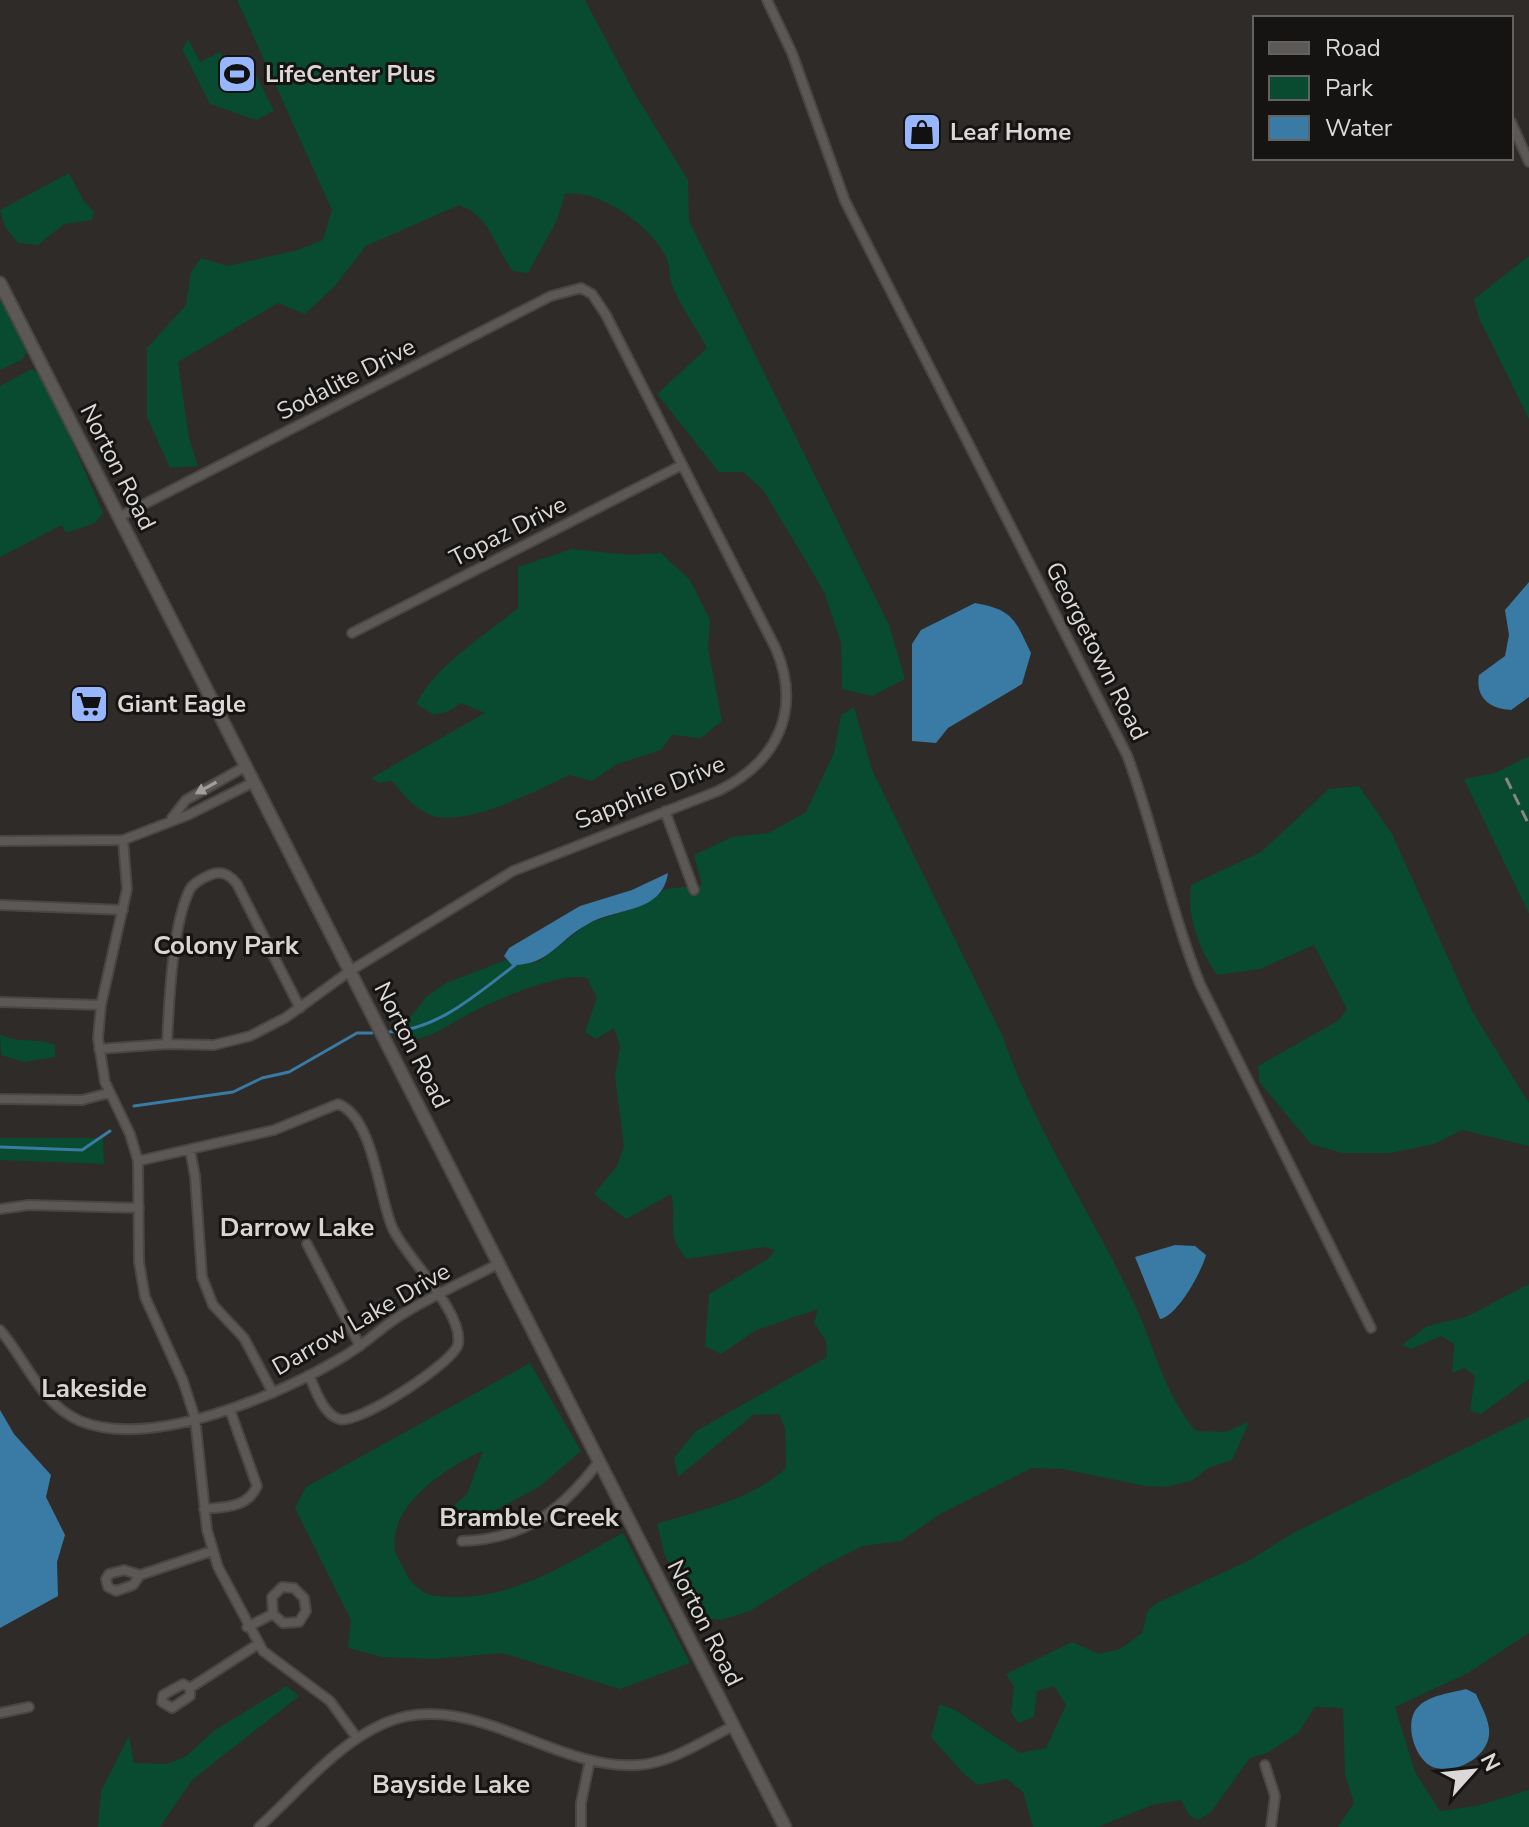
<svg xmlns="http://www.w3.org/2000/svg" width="1529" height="1827" font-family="'Nunito Sans',sans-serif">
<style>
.green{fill:#084b30}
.water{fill:#397ba4}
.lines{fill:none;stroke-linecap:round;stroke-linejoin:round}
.stream{stroke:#397ba4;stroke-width:3}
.street-casing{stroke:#494644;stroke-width:12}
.secondary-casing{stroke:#494644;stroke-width:15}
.street{stroke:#5c5855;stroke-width:8}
.secondary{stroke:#5c5855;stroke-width:11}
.rail{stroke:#888583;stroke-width:3;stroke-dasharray:12 6;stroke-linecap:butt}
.oneway{fill:#a29e9c}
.labels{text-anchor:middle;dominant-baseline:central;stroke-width:6;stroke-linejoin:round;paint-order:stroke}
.poi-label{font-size:24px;font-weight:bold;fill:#dbd8d7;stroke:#151413;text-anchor:start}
.street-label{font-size:24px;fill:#dbd8d7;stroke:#151413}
.neighbourhood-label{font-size:26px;font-weight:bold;fill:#d9d5d1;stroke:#151413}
</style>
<rect width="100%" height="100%" fill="#2e2b28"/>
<!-- green -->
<path class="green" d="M 237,0 L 585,0 L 635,94 L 688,180 L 689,221 L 889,625 L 905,679 L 872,696 L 842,689 L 841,643 L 825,594 L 806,561 L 763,490 L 743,472 L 719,472 L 657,394 L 707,348 C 696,327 679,305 671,282 C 669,274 670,265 666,257 C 651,226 600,189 565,194 L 557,220 L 528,273 L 513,271 C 493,246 492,217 459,205 L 366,246 L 334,287 L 305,314 L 278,303 L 178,362 L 189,438 L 198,466 L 170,468 L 147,417 L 147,348 L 186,305 L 191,272 L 201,258 L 228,266 L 298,250 L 323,240 L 332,210 Z
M 188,39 L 200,62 L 220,52 L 233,78 L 253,69 L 274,111 L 256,120 L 210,104 L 182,49 Z
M 69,173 L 83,200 L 94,212 L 92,220 L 64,224 L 38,245 L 18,243 L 5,227 L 0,210 Z
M 1529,256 L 1529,419 L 1479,318 L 1474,299 Z
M 0,292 L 28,349 L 23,359 L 0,370 Z
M 32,369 L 44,377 L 103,513 L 95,523 L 66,533 L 62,525 L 0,557 L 0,386 Z
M 572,549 L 631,555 L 661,553 L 690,580 L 710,620 L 708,648 L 722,721 L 701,738 L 672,735 L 661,750 L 617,764 L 592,781 L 569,775 C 539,790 461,830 428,814 C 413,807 402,793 392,781 L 379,783 L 371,778 L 485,713 L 461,703 L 449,711 L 434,715 L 416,704 C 438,663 483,637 518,608 L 518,567 Z
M 854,707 L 872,770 L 1003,1037 C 1035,1131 1093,1215 1135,1305 C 1155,1348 1164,1394 1196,1431 L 1225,1432 L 1249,1422 L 1232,1460 L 1208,1468 L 1193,1480 L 1167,1487 L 1145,1486 L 1063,1469 L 1032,1468 L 940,1514 L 901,1541 L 863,1546 L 821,1567 L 750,1611 L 721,1620 L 699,1617 L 665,1556 L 657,1524 C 700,1510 752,1500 786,1468 L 785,1428 L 779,1414 L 753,1415 L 678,1477 L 674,1458 L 696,1431 L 827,1357 L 826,1341 L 814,1323 L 818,1309 L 756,1330 L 721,1354 L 705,1346 L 709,1294 L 768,1259 L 775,1250 L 764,1247 L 687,1259 C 664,1235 678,1221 671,1194 L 626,1219 L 594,1194 L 617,1166 L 624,1146 L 615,1077 L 620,1046 L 614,1028 L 596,1039 L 585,1032 L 597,998 L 587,978 C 560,971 496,1000 470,1013 C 450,1024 431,1039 408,1040 L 405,1024 L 427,996 L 446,983 L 506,960 L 521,965 L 540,961 L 588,923 L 635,908 L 666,889 L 702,885 L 694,855 L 732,837 L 769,833 L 806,812 L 834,753 L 841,715 Z
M 1529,756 L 1529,914 L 1464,779 L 1495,773 Z
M 1359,786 L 1392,834 L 1472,1011 L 1529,1103 L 1529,1146 L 1462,1130 L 1434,1144 L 1390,1153 L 1342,1153 L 1311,1144 L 1260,1083 L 1258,1066 L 1339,1020 L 1347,1009 L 1314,945 L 1260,969 L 1217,975 C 1198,947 1187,919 1191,885 L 1261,852 L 1329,789 Z
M 0,1034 C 16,1044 37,1037 55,1045 L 55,1057 L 24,1062 L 1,1055 Z
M 0,1138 L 103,1138 L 104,1164 L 0,1160 Z
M 1529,1284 L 1529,1379 L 1481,1414 L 1470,1411 L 1475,1376 L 1464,1368 L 1452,1373 L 1454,1344 L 1441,1336 L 1411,1349 L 1402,1345 L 1427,1326 L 1466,1317 Z
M 530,1363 L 581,1451 L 539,1487 L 496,1510 L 467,1522 L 442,1516 L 467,1494 L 483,1451 C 448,1466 389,1504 395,1549 C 396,1556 402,1565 405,1571 C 410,1583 423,1595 437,1596 C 510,1603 562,1566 623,1533 L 690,1663 L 620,1689 L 502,1653 L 432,1659 L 382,1657 L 348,1648 L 351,1620 L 295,1508 L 306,1487 Z
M 1529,1417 L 1529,1633 L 1468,1673 L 1395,1707 L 1415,1772 L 1440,1811 L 1476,1806 L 1529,1790 L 1529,1827 L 1338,1827 L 1354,1803 L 1345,1774 L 1343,1708 L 1315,1707 L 1298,1733 L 1269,1752 L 1250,1758 L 1211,1812 L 1198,1820 L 1189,1815 L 1181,1800 L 1152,1805 L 1098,1827 L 1033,1827 L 1023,1792 L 1007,1779 L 978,1785 L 963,1773 L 931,1737 L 940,1704 L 955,1710 L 1020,1753 L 1046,1748 L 1066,1705 L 1054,1686 L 1037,1691 L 1034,1717 L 1018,1723 L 1011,1712 L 1014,1687 L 1006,1674 L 1072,1642 L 1099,1654 L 1120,1649 L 1142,1633 L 1148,1610 L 1157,1603 L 1250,1560 L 1293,1533 Z
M 287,1686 L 299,1696 L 192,1780 L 160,1827 L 98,1827 L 101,1791 L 129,1736 L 134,1763 L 166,1764 L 185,1757 L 215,1730 Z"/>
<!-- water -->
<path class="water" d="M 1529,582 L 1529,697 L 1511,710 C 1490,709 1475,698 1479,675 L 1505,656 L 1509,635 L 1505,610 Z
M 975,603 C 1014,610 1015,620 1031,653 L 1022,684 L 948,728 L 936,743 L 912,741 L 912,644 L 921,630 Z
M 668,873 C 662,914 617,907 588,924 C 559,939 549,966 512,965 L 504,956 L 509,948 L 580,906 L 632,890 Z
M 1175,1245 L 1195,1246 L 1206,1255 C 1202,1271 1177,1317 1160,1319 L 1135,1257 Z
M 0,1410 L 14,1434 L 51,1475 L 46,1497 L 65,1535 L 57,1562 L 58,1596 L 0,1628 Z
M 1466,1689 L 1476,1694 C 1480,1704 1488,1717 1489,1729 C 1492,1754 1459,1774 1436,1768 C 1415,1763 1402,1721 1419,1706 C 1430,1695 1451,1693 1466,1689 Z"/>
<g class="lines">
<!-- stream -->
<path class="stream" d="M 389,1032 C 438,1030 478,993 515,965
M 134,1106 L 233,1092 L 262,1078 L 289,1072 L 357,1033 L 372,1033
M 0,1147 L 82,1150 L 110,1131"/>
<defs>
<path id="street" d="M 767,0 L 792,53 L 845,201 L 1127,755 C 1155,830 1170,909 1200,984 L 1371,1328
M 1511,122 L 1529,162
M 352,633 L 682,465
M 665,811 L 694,890
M 172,818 L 186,800 L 246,766
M 123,840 L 127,889 L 101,1005 L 98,1038 L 105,1082 L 130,1134 L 138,1161 L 139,1262 L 145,1297 L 183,1381 L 195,1418 L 207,1530 L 218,1567 L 263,1651 L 330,1701 L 357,1738
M 0,841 L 123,840 L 188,815 L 254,782
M 0,905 L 123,910
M 0,1002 L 101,1005
M 167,1044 C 169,1002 172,925 190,889 C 194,882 203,878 210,875 C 222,870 230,875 237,884 L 300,1008
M 99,1049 L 167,1044 L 214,1045 L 250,1036 L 285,1018 L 350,971 L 513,871 L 718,791 C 777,762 802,711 776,649 L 606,315 L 592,294 L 581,288 L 551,296 L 119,517
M 0,1099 L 82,1100 L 109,1093
M 190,1150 L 195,1176 L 202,1277 L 213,1305 L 244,1338 L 273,1393
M 138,1161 L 274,1130 L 338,1104 C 374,1117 379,1200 393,1229 C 405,1256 464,1312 458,1344 C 455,1362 357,1426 339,1419 C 323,1414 315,1389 309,1375
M 0,1209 L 29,1205 L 139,1208
M 307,1244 L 360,1346
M 0,1330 C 26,1360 41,1404 80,1421 C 152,1450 279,1395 341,1358 C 365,1345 383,1325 406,1312 C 436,1294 467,1280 498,1264
M 204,1509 C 224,1507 248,1508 257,1486 L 230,1410
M 462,1541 C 525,1539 561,1511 598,1463
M 140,1575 L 124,1570 L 109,1574 L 106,1579 L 108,1587 L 116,1591 L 133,1585 L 140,1575 L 212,1551
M 247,1627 L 273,1614 L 283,1623 L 299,1622 L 306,1611 L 304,1598 L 294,1588 L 282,1587 L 272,1597 L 273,1614
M 190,1688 L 183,1684 L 163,1695 L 162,1702 L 172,1708 L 190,1696 L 190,1688 L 258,1644
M 0,1713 L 29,1707
M 1265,1765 L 1275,1796 L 1271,1827
M 259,1827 C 298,1792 336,1744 385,1723 C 470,1687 553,1771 638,1765 C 671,1763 703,1741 733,1726
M 581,1827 L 581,1803 L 590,1760"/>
<path id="secondary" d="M 0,283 L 785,1827"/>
</defs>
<!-- street casing -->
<use href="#street" class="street-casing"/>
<!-- secondary casing -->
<use href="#secondary" class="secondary-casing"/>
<!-- street -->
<use href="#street" class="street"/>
<!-- secondary -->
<use href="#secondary" class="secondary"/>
<!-- rail -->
<path class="rail" d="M 1506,778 L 1529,825"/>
</g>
<!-- one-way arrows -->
<defs><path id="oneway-solid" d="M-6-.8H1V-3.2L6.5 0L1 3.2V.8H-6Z" transform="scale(2)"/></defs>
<use class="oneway" href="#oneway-solid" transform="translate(206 788) rotate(151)"/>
<!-- icons -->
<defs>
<symbol id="stadium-square" viewBox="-11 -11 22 22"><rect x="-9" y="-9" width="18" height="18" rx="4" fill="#97b6fd" stroke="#151413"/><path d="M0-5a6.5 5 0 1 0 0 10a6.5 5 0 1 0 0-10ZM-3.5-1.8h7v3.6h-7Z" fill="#111"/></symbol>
<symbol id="shop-square" viewBox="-11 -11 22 22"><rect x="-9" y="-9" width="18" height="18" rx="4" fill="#97b6fd" stroke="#151413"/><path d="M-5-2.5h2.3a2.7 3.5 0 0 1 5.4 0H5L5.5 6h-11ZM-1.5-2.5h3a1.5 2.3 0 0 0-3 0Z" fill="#111"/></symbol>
<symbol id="supermarket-square" viewBox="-11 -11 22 22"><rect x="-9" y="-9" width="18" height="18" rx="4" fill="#97b6fd" stroke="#151413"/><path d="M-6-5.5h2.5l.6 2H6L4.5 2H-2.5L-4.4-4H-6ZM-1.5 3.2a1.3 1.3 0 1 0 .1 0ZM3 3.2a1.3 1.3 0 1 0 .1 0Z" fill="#111"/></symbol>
</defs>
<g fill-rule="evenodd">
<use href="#stadium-square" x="215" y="52" width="44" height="44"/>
<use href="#shop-square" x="900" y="110" width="44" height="44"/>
<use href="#supermarket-square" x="67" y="682" width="44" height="44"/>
</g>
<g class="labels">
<!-- poi labels -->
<g class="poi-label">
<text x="265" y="74">LifeCenter Plus</text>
<text x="950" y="132">Leaf Home</text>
<text x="117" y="704">Giant Eagle</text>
</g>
<!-- street labels -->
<g class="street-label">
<text transform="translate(346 379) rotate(-27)">Sodalite Drive</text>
<text transform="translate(118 467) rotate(63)">Norton Road</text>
<text transform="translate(508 531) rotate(-27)">Topaz Drive</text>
<text transform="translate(1097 651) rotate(63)">Georgetown Road</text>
<text transform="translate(650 792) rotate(-22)">Sapphire Drive</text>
<text transform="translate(412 1045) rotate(63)">Norton Road</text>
<text transform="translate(361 1319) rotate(-30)">Darrow Lake Drive</text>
<text transform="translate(705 1623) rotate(63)">Norton Road</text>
</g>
<!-- neighbourhood labels -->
<g class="neighbourhood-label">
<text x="226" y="945">Colony Park</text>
<text x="297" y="1227">Darrow Lake</text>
<text x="94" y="1388">Lakeside</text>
<text x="529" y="1517">Bramble Creek</text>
<text x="451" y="1784">Bayside Lake</text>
</g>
</g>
<!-- legend -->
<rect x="1253" y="16" width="260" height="144" fill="#151413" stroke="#646261" stroke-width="2"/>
<rect x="1269" y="42" width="40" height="12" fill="#5c5855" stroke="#646261" stroke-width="2"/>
<text x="1325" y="56" font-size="24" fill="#dbd8d7">Road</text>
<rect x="1269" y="76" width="40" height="24" fill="#084b30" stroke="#646261" stroke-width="2"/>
<text x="1325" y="96" font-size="24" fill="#dbd8d7">Park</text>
<rect x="1269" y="116" width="40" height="24" fill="#397ba4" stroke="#646261" stroke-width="2"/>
<text x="1325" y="136" font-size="24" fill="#dbd8d7">Water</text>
<!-- north arrow -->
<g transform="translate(1473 1771) rotate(63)" stroke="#151413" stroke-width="6" paint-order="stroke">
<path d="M0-6L14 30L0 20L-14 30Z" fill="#dbd8d7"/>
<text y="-12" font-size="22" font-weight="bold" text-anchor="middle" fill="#dbd8d7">N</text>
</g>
</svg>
